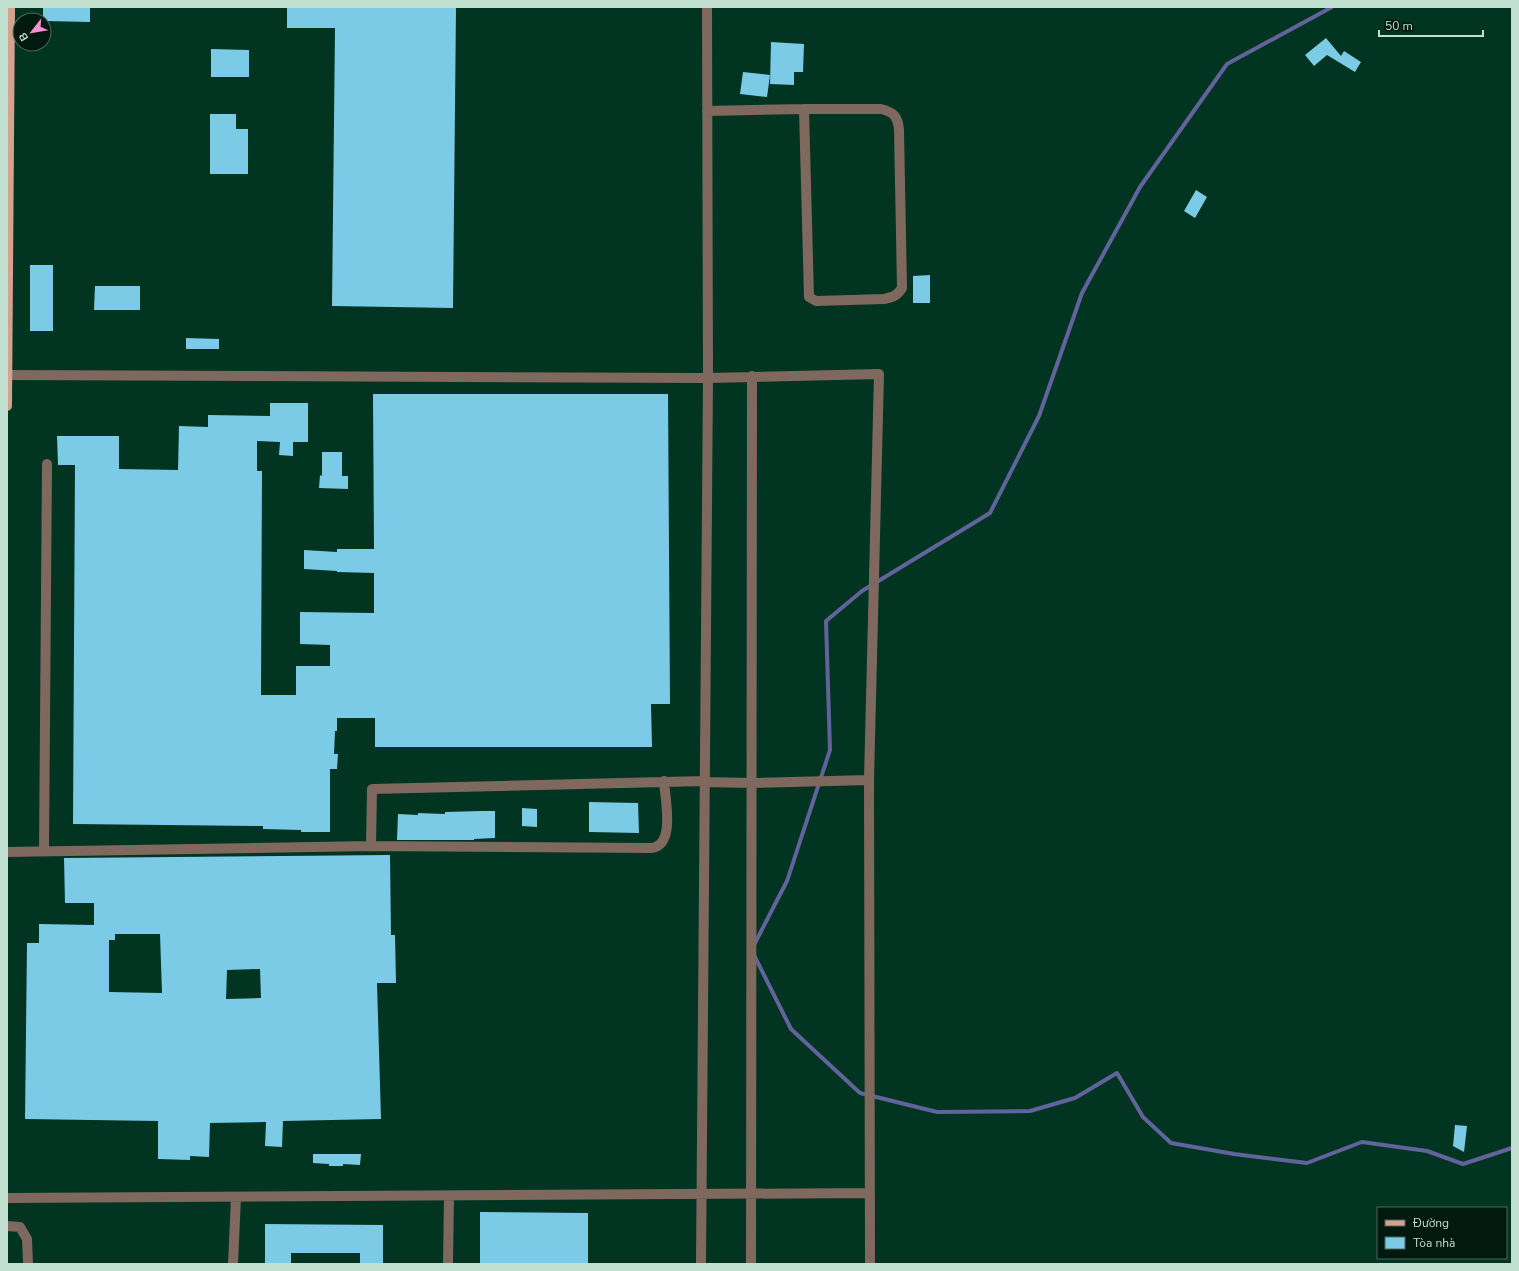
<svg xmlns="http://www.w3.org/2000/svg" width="1519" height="1271" font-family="'Nunito Sans',sans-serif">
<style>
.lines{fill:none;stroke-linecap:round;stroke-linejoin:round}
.stream{stroke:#63639b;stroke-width:4}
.building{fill:#7bcae6;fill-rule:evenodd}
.minor{stroke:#7f685e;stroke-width:10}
.major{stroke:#d4a38f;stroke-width:10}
</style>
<rect width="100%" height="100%" fill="#023422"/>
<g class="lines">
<!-- stream -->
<path class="stream" d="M 754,945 L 787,881 L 830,750 L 826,621 L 862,591 L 990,513 L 1039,416 L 1082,293 L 1140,187 L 1227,64 L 1332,7
M 754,955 L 791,1029 L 860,1093 L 937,1112 L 1030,1111 L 1075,1098 L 1117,1073 L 1143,1117 L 1171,1143 L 1234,1154 L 1307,1163 L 1362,1142 L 1427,1151 L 1463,1164 L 1512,1148"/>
</g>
<!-- building -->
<path class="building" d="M 43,7 L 90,7 L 90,22 L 44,21 L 43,20 Z
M 287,7 L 456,7 L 453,308 L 332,306 L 335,28 L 287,28 Z
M 1326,38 L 1341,56 L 1344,51 L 1361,62 L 1355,72 L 1327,55 L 1314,66 L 1305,55 Z
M 771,42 L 804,44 L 803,72 L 794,72 L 794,85 L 770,84 Z
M 211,49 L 249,50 L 249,77 L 211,77 Z
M 743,72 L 770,75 L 767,97 L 740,94 Z
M 210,114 L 236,114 L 236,129 L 248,129 L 248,174 L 210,174 Z
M 1196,190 L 1207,197 L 1195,218 L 1184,211 Z
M 30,265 L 53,265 L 53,331 L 30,331 Z
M 930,275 L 930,303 L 913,303 L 913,276 Z
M 95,286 L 140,286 L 140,310 L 94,310 Z
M 186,338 L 219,339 L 219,349 L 186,349 Z
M 373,394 L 668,394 L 670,704 L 651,704 L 652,747 L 375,747 L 375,718 L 337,718 L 337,731 L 335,731 L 334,754 L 338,754 L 337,769 L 330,769 L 330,832 L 301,832 L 301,830 L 263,829 L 263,826 L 73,824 L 75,465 L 58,465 L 57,436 L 119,436 L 119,469 L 178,470 L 179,426 L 208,427 L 208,415 L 270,416 L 270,403 L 308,403 L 308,442 L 293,442 L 293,456 L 279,455 L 280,442 L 257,441 L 257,471 L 262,471 L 261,695 L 296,695 L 296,666 L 330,666 L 330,645 L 300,644 L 300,612 L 374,613 L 374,573 L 337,572 L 337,571 L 304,569 L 304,550 L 337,552 L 337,549 L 374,549 Z
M 322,452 L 342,452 L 342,476 L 348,476 L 348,489 L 319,488 L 320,475 L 322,476 Z
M 589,802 L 638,803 L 639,833 L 589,832 Z
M 522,808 L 537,809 L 537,827 L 522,826 Z
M 481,811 L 495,811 L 495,838 L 474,839 L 474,840 L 397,840 L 398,814 L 418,815 L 418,813 L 445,814 L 445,812 Z
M 390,855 L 391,935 L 395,935 L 396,983 L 377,983 L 381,1119 L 283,1121 L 282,1147 L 265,1146 L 266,1122 L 210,1123 L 209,1157 L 190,1156 L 190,1160 L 158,1159 L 158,1121 L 25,1119 L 27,943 L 39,943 L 39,924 L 94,925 L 94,903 L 65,903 L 64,858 ZM 115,934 L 160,934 L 162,993 L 109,992 L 109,940 L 115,940 ZM 260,969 L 261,998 L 226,999 L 227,970 Z
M 1455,1125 L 1467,1126 L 1464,1152 L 1453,1146 Z
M 313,1154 L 361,1154 L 360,1165 L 343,1164 L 343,1166 L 329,1166 L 329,1164 L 313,1163 Z
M 480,1212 L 588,1213 L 588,1264 L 480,1264 Z
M 265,1224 L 383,1225 L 383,1264 L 360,1264 L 360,1253 L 291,1253 L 291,1264 L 265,1264 Z"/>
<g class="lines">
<!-- minor -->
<path class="minor" d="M 707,111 L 804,109 L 881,109 C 894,112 898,117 899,130 L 902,288 C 897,296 893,297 884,299 L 816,301 L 809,297 L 804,109
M 7,375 L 708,378 L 879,374 L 869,780 L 870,1264
M 705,782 L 752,783 L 869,780
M 371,846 L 372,789 L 705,781
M 44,851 L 47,464
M 7,852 L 371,846 L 651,848 C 676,846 665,799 664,781
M 7,1198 L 870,1193
M 7,1226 L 20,1227 L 27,1239 L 28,1264
M 233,1264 L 236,1197
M 448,1264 L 449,1196
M 701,1264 L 708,378 L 707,7
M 751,1264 L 752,376"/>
<!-- major -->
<path class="major" d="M 7,406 L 10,7"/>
</g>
<!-- border -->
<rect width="1519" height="1271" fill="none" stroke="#c1dfcf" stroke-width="16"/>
<!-- legend -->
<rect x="1377" y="1207" width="130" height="52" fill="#01190f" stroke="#4e685c"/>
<rect x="1385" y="1220" width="20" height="6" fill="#d4a38f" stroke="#4e685c"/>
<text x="1413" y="1227" font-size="12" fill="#c1dfcf">Đường</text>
<rect x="1385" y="1237" width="20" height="12" fill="#7bcae6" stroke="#4e685c"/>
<text x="1413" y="1247" font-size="12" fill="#c1dfcf">Tòa nhà</text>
<!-- north arrow -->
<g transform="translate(32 32) rotate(239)"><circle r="19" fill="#01190f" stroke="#4e685c"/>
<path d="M0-3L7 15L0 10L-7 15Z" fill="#f690cf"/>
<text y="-6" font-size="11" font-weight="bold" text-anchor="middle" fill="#c1dfcf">B</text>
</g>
<!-- scale -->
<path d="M1379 30v6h104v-6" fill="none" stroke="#c1dfcf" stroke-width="2"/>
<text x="1385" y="30" font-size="12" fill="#c1dfcf" stroke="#01190f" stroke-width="3" paint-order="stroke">50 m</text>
</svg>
